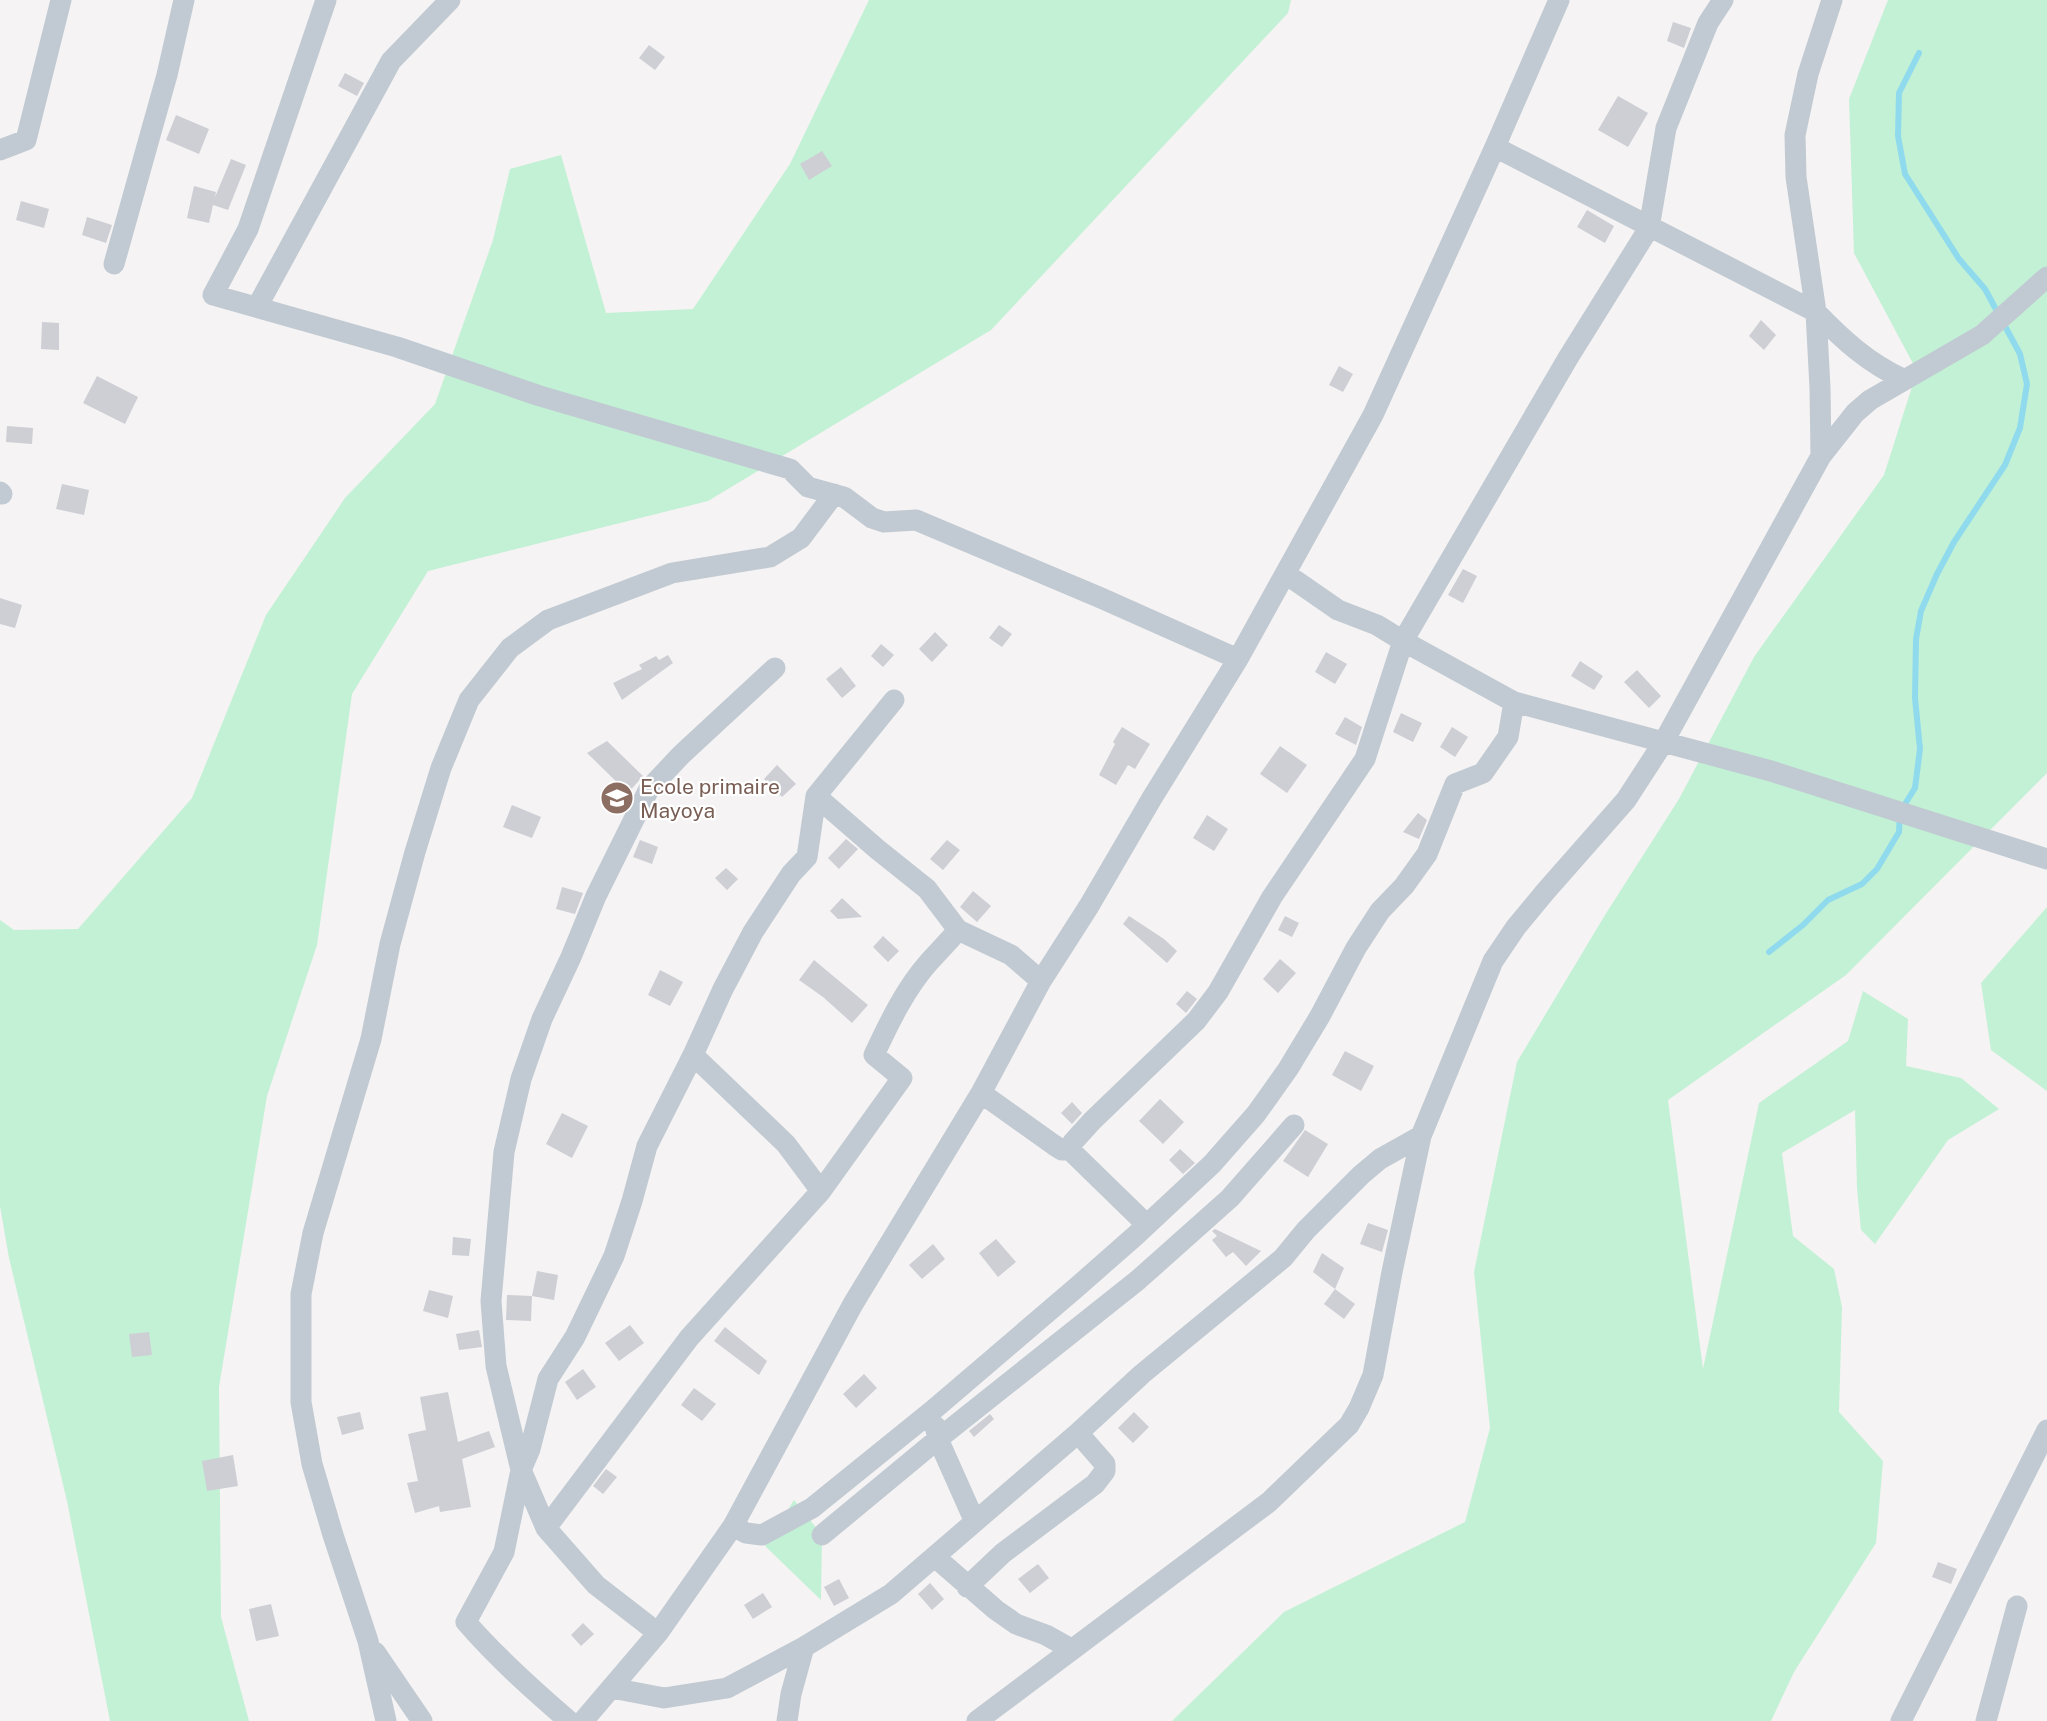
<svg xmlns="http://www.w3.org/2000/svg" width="2047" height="1721" font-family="'Public Sans',sans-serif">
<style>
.green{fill:#c3f1d5}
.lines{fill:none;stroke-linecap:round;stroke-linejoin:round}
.stream{stroke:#90daee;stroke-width:6}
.building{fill:#cdcfd5}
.minor{stroke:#c1cad2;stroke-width:21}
.labels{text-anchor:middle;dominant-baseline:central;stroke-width:4.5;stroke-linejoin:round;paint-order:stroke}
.education-label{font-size:21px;fill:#785e54;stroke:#fff;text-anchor:start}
</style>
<rect width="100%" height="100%" fill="#f5f3f3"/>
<!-- green -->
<path class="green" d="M 869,0 L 1291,0 L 1288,13 L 991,330 L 708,501 L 428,571 L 352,694 L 317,945 L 267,1096 L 219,1387 L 221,1617 L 249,1721 L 110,1721 L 67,1501 L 9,1258 L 0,1206 L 0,920 L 14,930 L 78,929 L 192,798 L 266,615 L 345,498 L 435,404 L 493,240 L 510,169 L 561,155 L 606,313 L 693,309 L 790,164 Z
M 1888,0 L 2047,0 L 2047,773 L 1846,975 L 1668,1100 L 1703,1369 L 1759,1103 L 1848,1041 L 1863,991 L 1908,1019 L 1906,1066 L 1961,1078 L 1999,1109 L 1948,1140 L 1875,1244 L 1861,1230 L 1857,1188 L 1855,1110 L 1782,1153 L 1793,1236 L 1834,1269 L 1842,1307 L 1839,1412 L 1883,1461 L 1876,1543 L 1794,1672 L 1771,1721 L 1172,1721 L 1284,1612 L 1465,1522 L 1490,1428 L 1474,1272 L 1517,1062 L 1605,915 L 1679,799 L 1754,657 L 1884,475 L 1917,371 L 1854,253 L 1849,99 Z
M 2047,907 L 2047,1091 L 1991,1050 L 1981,983 Z
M 794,1500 L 822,1535 L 821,1600 L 765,1546 Z"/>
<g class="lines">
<!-- stream -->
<path class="stream" d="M 1769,952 L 1803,925 L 1828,900 L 1862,884 L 1877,869 L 1899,832 L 1900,812 L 1915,788 L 1920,749 L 1915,698 L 1916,639 L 1921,611 L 1937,574 L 1954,542 L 2005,465 L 2020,428 L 2027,384 L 2020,354 L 1985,289 L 1959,259 L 1905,174 L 1898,136 L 1899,93 L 1919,53"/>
</g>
<!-- building -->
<path class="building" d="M 1673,22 L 1691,28 L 1684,48 L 1667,41 Z
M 649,45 L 665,57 L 655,70 L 639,58 Z
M 345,73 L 364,83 L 357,96 L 338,86 Z
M 1618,96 L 1648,113 L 1628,147 L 1598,130 Z
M 176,115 L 209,129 L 199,154 L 166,140 Z
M 822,151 L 832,166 L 809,180 L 800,164 Z
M 231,159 L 246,165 L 228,210 L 213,205 L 209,223 L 187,218 L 194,186 L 216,192 L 215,197 Z
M 21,201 L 49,209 L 44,228 L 16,220 Z
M 1587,210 L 1614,226 L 1605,243 L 1577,227 Z
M 87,217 L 112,225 L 106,243 L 82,235 Z
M 1761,320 L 1776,335 L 1764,350 L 1749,336 Z
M 42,322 L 59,323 L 59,350 L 41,349 Z
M 1339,366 L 1353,374 L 1343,392 L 1329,385 Z
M 97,376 L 138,397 L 125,424 L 83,403 Z
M 7,426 L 33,428 L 32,444 L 6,442 Z
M 62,484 L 89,490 L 84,515 L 56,509 Z
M 1463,569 L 1477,576 L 1463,603 L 1448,595 Z
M 0,598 L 22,605 L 15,628 L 0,624 Z
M 999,625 L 1012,634 L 1002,647 L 989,638 Z
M 935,632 L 948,645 L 932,662 L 919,649 Z
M 881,644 L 894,655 L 883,667 L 871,656 Z
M 1326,652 L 1347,664 L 1335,684 L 1315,672 Z
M 668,655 L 673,663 L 622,700 L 613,683 L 642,669 L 639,665 L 656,656 L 659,660 Z
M 1580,661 L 1603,676 L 1594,690 L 1571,676 Z
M 841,667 L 856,686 L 842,698 L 826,679 Z
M 1637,670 L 1661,696 L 1649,708 L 1624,682 Z
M 1401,713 L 1422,723 L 1413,742 L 1393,732 Z
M 1345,717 L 1362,727 L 1356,745 L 1335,734 Z
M 1122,727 L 1150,744 L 1135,769 L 1128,765 L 1116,785 L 1099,775 L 1115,744 L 1113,742 Z
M 1452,727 L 1468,737 L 1455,757 L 1440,747 Z
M 607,741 L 643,776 L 628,793 L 587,753 Z
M 1280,746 L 1307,765 L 1287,793 L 1260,774 Z
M 777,765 L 796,784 L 782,797 L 764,779 Z
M 512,805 L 541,817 L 532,838 L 503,827 Z
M 1418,813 L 1427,820 L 1419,839 L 1403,832 Z
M 1207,815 L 1228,829 L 1214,851 L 1193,838 Z
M 846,839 L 858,849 L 839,869 L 828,858 Z
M 640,840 L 658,847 L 652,864 L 633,857 Z
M 947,840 L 960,850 L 943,870 L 930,859 Z
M 726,868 L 738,879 L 727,890 L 715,878 Z
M 562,887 L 583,893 L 575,914 L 556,909 Z
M 973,891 L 991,906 L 977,922 L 960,907 Z
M 842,898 L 862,917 L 838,919 L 830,911 Z
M 1129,916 L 1164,939 L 1177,951 L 1167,963 L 1123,924 Z
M 1285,916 L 1299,923 L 1292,937 L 1278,930 Z
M 883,936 L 899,951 L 888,962 L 873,947 Z
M 1280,959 L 1296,973 L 1278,993 L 1263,979 Z
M 814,960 L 868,1005 L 852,1023 L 823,997 L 799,980 Z
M 660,970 L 683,982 L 670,1006 L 648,995 Z
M 1187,991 L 1197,999 L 1186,1013 L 1176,1004 Z
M 1345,1051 L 1374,1066 L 1361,1091 L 1332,1075 Z
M 1160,1099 L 1184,1122 L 1163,1144 L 1139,1121 Z
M 1072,1102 L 1082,1113 L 1072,1124 L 1061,1113 Z
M 562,1113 L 588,1126 L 572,1158 L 546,1144 Z
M 1305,1130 L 1328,1144 L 1308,1177 L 1283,1161 Z
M 1180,1149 L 1195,1163 L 1183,1174 L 1169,1160 Z
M 1368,1223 L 1388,1230 L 1382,1252 L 1360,1244 Z
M 1215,1229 L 1261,1251 L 1246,1266 L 1233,1252 L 1226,1257 L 1212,1240 L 1217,1236 L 1212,1231 Z
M 453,1237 L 471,1239 L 469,1256 L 452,1255 Z
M 996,1239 L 1016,1262 L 998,1277 L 979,1253 Z
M 933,1244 L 945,1259 L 922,1279 L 909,1265 Z
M 1322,1253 L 1344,1268 L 1335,1289 L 1313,1272 Z
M 537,1271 L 558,1275 L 554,1300 L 532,1296 Z
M 1335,1289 L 1355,1304 L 1344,1319 L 1324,1304 Z
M 429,1290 L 453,1296 L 448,1318 L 423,1311 Z
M 507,1295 L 532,1296 L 531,1321 L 506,1320 Z
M 630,1325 L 644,1343 L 619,1361 L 605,1343 Z
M 725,1327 L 767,1361 L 759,1375 L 714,1341 Z
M 479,1330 L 482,1347 L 459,1350 L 456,1334 Z
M 149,1332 L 152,1355 L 132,1357 L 129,1334 Z
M 583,1369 L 596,1387 L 577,1400 L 565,1382 Z
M 864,1374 L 877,1388 L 856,1408 L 843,1394 Z
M 694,1388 L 716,1404 L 702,1421 L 681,1405 Z
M 448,1392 L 458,1442 L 489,1431 L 495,1447 L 462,1459 L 471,1507 L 440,1512 L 439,1506 L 415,1513 L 407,1483 L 418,1481 L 408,1434 L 426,1430 L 420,1397 Z
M 360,1412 L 364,1429 L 342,1435 L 337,1417 Z
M 1134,1412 L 1149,1427 L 1133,1443 L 1118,1428 Z
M 990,1414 L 994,1419 L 974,1437 L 969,1431 Z
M 233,1455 L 238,1486 L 207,1491 L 202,1461 Z
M 606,1469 L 617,1477 L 603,1494 L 593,1486 Z
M 1938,1562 L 1957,1569 L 1951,1584 L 1932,1577 Z
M 1038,1564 L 1049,1578 L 1030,1593 L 1018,1579 Z
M 839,1579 L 849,1598 L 834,1606 L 824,1587 Z
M 930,1583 L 944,1599 L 932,1610 L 918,1594 Z
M 763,1593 L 772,1607 L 753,1619 L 744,1605 Z
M 271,1604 L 279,1636 L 256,1641 L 249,1609 Z
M 583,1623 L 594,1634 L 581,1646 L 571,1635 Z"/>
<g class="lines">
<!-- minor -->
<path class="minor" d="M 326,0 L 248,229 L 213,295 L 397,347 L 540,396 L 790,469 L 808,487 L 844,497 L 872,518 L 884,522 L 916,520 L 1101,598 L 1238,659
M 1495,147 L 1816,312 C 1842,339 1868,363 1903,379
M 0,150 L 26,140 L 61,0
M 114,264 L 167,75 L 184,0
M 257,307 L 391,61 L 450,0
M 1821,456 L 1855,413 L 1870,400 L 1982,335 L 2047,277
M 0,492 L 2,494
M 1286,574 L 1338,610 L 1377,625 L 1403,641 L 1514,702 L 1771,771 L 2047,859
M 816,796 L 877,849 L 927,889 L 958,930 L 1011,955 L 1041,981
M 693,1055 L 786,1144 L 821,1191
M 981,1093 L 1054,1145 L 1062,1150 L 1070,1150 L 1147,1225
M 1070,1150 L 1073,1142 L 1092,1121 L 1196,1021 L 1218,992 L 1272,897 L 1365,759 L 1403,641 L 1568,358 L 1649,228 L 1666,128 L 1708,23 L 1723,0
M 935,1426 L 938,1439 L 975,1522
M 733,1526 L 746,1533 L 762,1535 L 812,1508 L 932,1411 L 1077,1287 L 1135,1236 L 1212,1164 L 1256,1114 L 1288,1069 L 1320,1016 L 1356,948 L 1380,911 L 1404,886 L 1427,854 L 1455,784 L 1483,773 L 1508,737 L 1514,702
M 546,1528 L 689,1338 L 821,1191 L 902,1078 L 874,1055 C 889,1023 905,989 929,962 C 939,951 949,941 958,930
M 822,1535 L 938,1439 L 1138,1280 L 1230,1198 L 1294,1125
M 935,1557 L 996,1610 L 1016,1624 L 1046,1635 L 1071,1649
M 967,1587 L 1003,1553 L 1095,1484 L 1105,1471 L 1105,1464 L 1078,1433
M 658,1633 L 596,1585 L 546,1528 L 521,1470 L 496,1366 L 491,1301 L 504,1152 L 521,1079 L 542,1019 L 571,957 L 596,896 L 649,789 L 681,755 L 775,668
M 375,1652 L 422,1721
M 612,1688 L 664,1698 L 727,1688 L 804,1647 L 891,1594 L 1078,1433 L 1142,1374 L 1283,1258 L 1306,1230 L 1361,1175 L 1380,1159 L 1421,1136
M 386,1721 L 368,1641 L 333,1535 L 312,1464 L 301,1402 L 301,1294 L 313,1233 L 371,1039 L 390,944 L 415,852 L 441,768 L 469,700 L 510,648 L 548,620 L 672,573 L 770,557 L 801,538 L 834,494
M 569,1721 C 533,1690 497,1658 466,1622 L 504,1552 L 521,1470 L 530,1449 L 548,1379 L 575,1337 L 614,1256 L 632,1201 L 647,1146 L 693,1055 L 723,989 L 753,932 L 791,874 L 807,857 L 816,796 L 894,700
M 583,1721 L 658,1633 L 733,1526 L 853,1304 L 981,1093 L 1041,981 L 1089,906 L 1152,798 L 1238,659 L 1373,415 L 1495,147 L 1559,0
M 787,1721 L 791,1694 L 804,1647
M 977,1721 L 1269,1502 L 1349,1425 L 1359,1408 L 1373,1375 L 1392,1272 L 1421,1136 L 1493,961 L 1516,927 L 1545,892 L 1626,800 L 1663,743 L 1821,456 L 1820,388 L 1816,312 L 1796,177 L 1795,135 L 1808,74 L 1832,0
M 1901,1721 L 2047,1430
M 1986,1721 L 2017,1606"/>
</g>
<!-- icons -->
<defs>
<symbol id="school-disc" viewBox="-11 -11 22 22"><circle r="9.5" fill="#8d6e63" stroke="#fff"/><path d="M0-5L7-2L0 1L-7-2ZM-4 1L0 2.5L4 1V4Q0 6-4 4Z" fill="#fff"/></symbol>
</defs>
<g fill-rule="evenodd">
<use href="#school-disc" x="598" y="779" width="38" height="38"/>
</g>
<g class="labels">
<!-- education labels -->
<g class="education-label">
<text x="640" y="786">Ecole primaire<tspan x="640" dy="24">Mayoya</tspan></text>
</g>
</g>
</svg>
